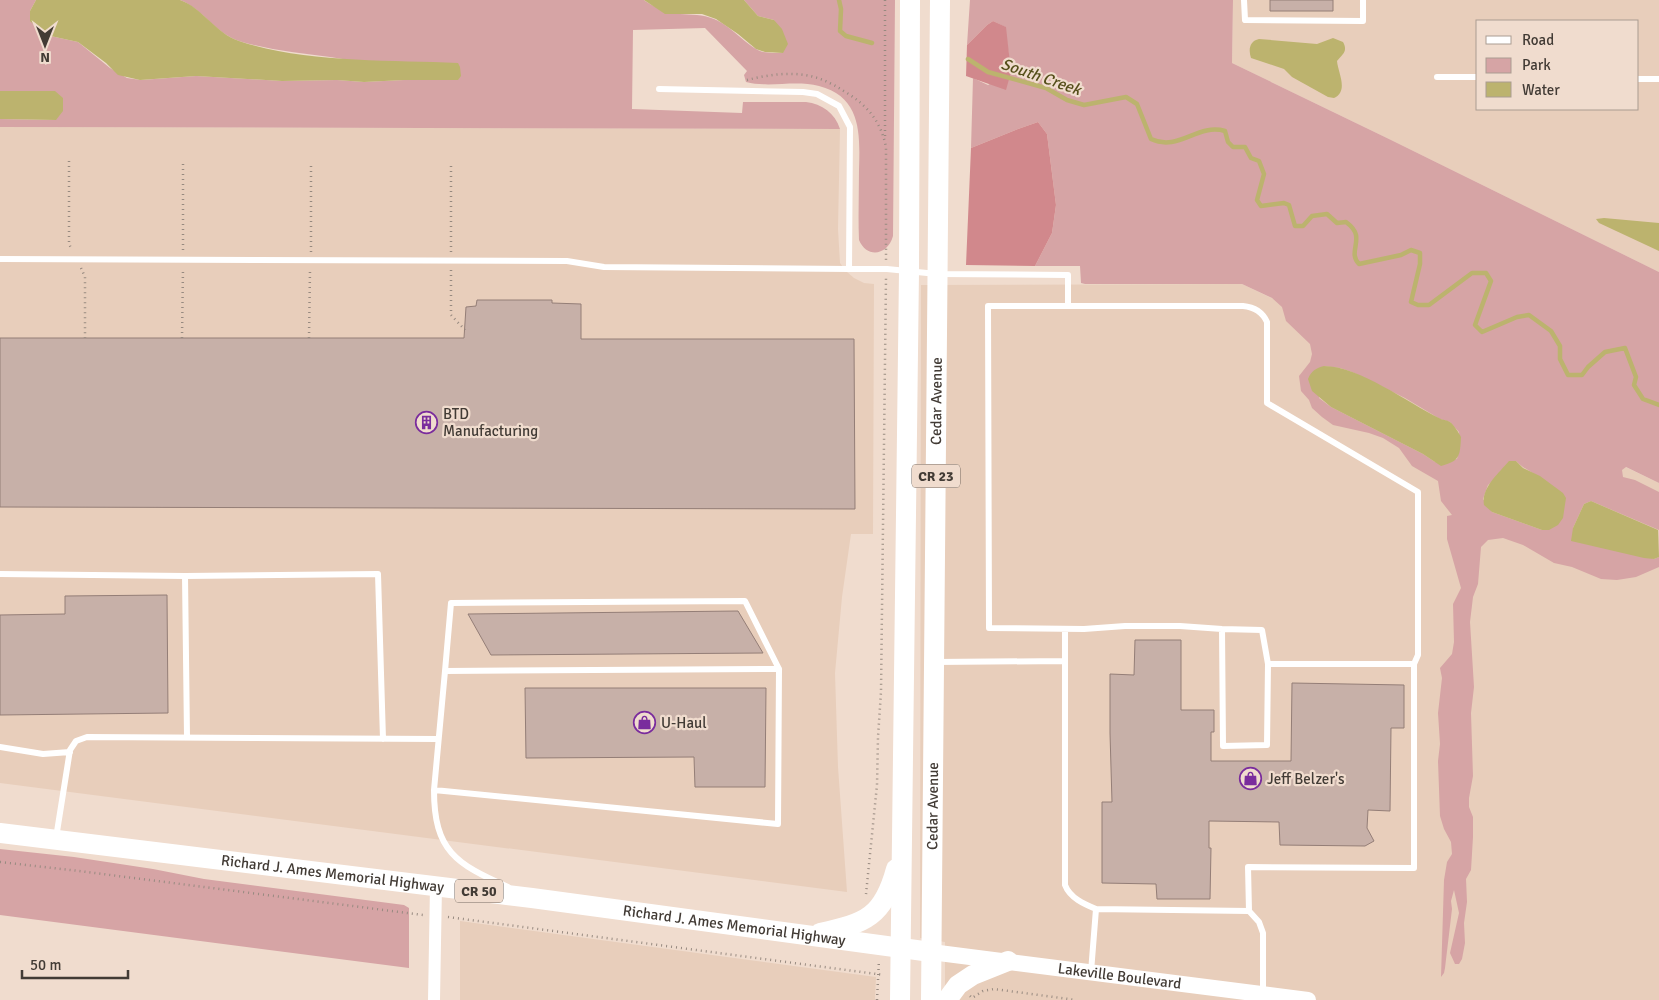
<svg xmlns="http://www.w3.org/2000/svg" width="1659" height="1000" font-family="Signika,sans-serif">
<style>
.built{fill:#e8cebb;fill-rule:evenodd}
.green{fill:#d6a4a5;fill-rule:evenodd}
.forest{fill:#d1888c}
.water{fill:#bcb36e}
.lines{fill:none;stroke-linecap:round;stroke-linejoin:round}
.stream{stroke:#bcb36e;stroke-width:4.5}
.building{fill:#c7b0a8;stroke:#947e77}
.path{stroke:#978a80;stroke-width:2.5;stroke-dasharray:1 4;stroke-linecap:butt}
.service{stroke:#fff;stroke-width:6}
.minor{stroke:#fff;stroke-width:12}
.tertiary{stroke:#fff;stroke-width:16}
.primary{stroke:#fff;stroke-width:20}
.labels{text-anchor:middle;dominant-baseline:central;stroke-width:4.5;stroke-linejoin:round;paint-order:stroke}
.shield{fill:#f0dcce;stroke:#766b63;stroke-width:1}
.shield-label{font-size:14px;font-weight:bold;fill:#423b35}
.street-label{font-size:15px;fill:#423b35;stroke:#f0dcce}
.poi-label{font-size:15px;fill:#423b35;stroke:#f0dcce;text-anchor:start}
.water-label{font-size:16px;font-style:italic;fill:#564f1b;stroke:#f0dcce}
</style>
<rect width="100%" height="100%" fill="#f0dcce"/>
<!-- built -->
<path class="built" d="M 1233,0 L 1659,0 L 1659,272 L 1389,139 L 1232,63 ZM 1478,21 L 1638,21 L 1638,109 L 1478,109 Z
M 0,127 L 840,129 L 838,229 L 840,263 L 847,272 L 854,278 L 864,283 L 874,284 L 873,534 L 851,534 L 842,597 L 835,673 L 838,767 L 847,892 L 0,783 Z
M 1242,284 L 1659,483 L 1659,1000 L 945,1000 L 945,942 L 920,938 L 921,285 Z
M 460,921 L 876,977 L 875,1000 L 460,1000 Z"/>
<!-- green -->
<path class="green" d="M 0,0 L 36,0 L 30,11 L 46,35 L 78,42 L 110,68 L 127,78 L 141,80 L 196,76 L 282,81 L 337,80 L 364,82 L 404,80 L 458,80 C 415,72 372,63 330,57 C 299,53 269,50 239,41 C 215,33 203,9 180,0 L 644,0 C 651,6 671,14 680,14 C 692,15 702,14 714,19 C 732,26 747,47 763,52 C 769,53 776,53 783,53 L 774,20 L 758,16 L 744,0 L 895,0 L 893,236 C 888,255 867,259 859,240 C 858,217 859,193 859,170 C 860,135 862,97 819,86 C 795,80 769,88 746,82 L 744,75 L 747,71 L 705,28 L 633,30 L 632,109 L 742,113 L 743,102 L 806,102 C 822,104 835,113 840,129 L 0,127 L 0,119 L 56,120 L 55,91 L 0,91 Z
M 970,0 L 1233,0 L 1232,63 L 1389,139 L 1659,272 L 1659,483 L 1626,467 L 1622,470 L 1623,477 L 1635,480 L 1659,492 L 1659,530 L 1591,501 L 1584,504 L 1573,528 L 1654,559 L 1659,557 L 1659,567 L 1636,577 L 1617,580 L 1601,579 L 1572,567 L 1554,563 L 1523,545 L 1503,538 L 1488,540 L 1481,547 L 1478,584 L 1473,597 L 1470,622 L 1474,687 L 1471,713 L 1473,776 L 1469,798 L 1469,807 L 1473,817 L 1473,837 L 1471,870 L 1466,879 L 1467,902 L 1464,923 L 1465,943 L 1462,959 L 1459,964 L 1455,964 L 1450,953 L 1459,913 L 1454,890 L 1451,901 L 1452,909 L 1445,968 L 1444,973 L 1441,977 L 1444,880 L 1447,862 L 1452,854 L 1451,842 L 1444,829 L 1440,816 L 1438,761 L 1440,744 L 1438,713 L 1442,678 L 1440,668 L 1452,654 L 1454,642 L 1453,604 L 1461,588 L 1447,539 L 1447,516 L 1452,515 L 1441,501 L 1438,481 L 1412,466 L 1399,448 L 1383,438 L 1369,433 L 1333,425 L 1322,417 L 1312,408 L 1309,400 L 1301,391 L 1299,376 L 1310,362 L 1312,354 L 1310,344 L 1286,321 L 1282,307 L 1272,298 L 1242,284 L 1085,284 L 1081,283 L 1080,266 L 1035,266 L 1052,233 L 1056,205 L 1047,134 L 1038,122 L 1018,129 L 971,148 L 973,78 L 988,85 L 1011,72 L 1005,27 L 993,21 L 987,25 L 967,45 ZM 1324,366 L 1340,368 L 1352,372 L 1405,398 L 1440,419 L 1450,422 L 1459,432 L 1460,447 L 1457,459 L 1435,462 L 1423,454 L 1331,407 L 1319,398 ZM 1516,461 C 1526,471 1540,476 1551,485 L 1542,530 L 1492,512 L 1483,499 L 1488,485 Z
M 0,849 L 74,857 L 153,869 L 204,879 L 404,905 L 409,908 L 409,968 L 0,915 Z"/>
<!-- forest -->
<path class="forest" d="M 993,21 L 1006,27 L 1011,72 L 1006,90 L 966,76 L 967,45 L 987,25 Z
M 1038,122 L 1047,134 L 1056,205 L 1052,233 L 1035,266 L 966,265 L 971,148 L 1018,129 Z"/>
<!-- water -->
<path class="water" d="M 36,0 L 180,0 C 203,8 215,33 239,41 C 304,63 389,60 458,63 L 460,67 L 461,76 L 458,80 L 404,80 L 364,82 L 337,80 L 282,81 L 196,76 L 140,80 L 118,75 L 106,63 L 78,42 L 46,35 L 30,21 L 30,11 Z
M 644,0 L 744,0 L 758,16 L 774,20 L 782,29 L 788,44 L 783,53 L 765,52 L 756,49 L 738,34 L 716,19 L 702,14 L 665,14 Z
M 1333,38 L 1343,42 C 1348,51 1343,54 1337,61 C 1338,73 1349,91 1334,98 L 1328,97 L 1292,77 L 1284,69 L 1251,58 C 1248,49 1250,41 1259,39 L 1317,44 Z
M 0,91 L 55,91 L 63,98 L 63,111 L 56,120 L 0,119 Z
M 1604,218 L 1659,223 L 1659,251 L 1599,223 L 1596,219 Z
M 1324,366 C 1359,366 1408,403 1439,418 C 1442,420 1447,420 1450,422 C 1454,425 1459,433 1461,437 C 1460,456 1460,461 1441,466 L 1423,454 L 1331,407 L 1312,391 L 1308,379 C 1311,371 1316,368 1324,366 Z
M 1509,461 L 1516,461 L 1523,468 L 1540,476 L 1563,493 L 1566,498 L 1563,518 L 1558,525 L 1549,530 L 1542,530 L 1492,512 L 1484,505 C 1481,488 1498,474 1509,461 Z
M 1591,501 L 1658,530 L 1659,557 L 1654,559 L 1644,558 L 1571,541 L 1573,528 L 1584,504 Z"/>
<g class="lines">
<!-- stream -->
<path class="stream" d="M 839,0 L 841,9 L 840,31 L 846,36 L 872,43
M 968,59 L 988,72 L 1046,88 L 1067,100 L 1084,105 L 1126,97 L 1137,104 L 1151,139 C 1179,152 1197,123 1225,131 L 1228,142 L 1233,147 L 1245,147 L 1251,158 L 1259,161 L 1264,174 L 1257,200 L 1261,206 L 1284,203 L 1289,205 L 1295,226 L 1303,226 L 1312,216 L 1327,214 L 1337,223 L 1346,222 C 1350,225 1355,230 1356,235 C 1358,246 1350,255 1359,264 L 1401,255 L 1411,250 L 1420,253 L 1420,264 L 1411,302 L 1418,305 L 1429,305 L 1472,273 L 1486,273 L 1491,281 L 1475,325 L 1482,332 L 1517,317 L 1529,315 L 1551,331 L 1560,346 L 1560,359 L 1568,375 L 1582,375 L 1588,367 L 1605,352 L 1625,348 L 1636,377 L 1634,385 L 1643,399 L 1659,405"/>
</g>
<!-- building -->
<path class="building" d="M 1270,0 L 1333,0 L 1333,11 L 1270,11 Z
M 477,300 L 552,300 L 552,303 L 581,304 L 581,339 L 854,339 L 855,509 L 0,507 L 0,338 L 464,338 L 466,307 L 476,306 Z
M 167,595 L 168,713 L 0,715 L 0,615 L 65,614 L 65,596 Z
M 738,611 L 763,653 L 491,655 L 468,614 Z
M 1135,640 L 1181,640 L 1181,710 L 1214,710 L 1214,732 L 1211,732 L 1211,761 L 1291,761 L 1292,683 L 1404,685 L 1404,728 L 1391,728 L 1390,811 L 1368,810 L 1367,828 L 1374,841 L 1365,846 L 1280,845 L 1279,822 L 1209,821 L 1209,848 L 1211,848 L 1210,899 L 1157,899 L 1156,884 L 1102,883 L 1102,802 L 1112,802 L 1110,733 L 1110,674 L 1134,675 Z
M 525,688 L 766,688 L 765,787 L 695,787 L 694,757 L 526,758 Z"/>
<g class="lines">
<!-- path -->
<path class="path" d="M 747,80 C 771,74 799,70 823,80 C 831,83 839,88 847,93 C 868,106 881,122 886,147 L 886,260
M 885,136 L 885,0
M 69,161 L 69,244 L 72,250
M 183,250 L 183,162
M 311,252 L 311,162
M 451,252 L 451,163
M 81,268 L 85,277 L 85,338
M 451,270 L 451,315 L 465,330
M 182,338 L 183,268
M 309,338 L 310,270
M 0,862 L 79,871 L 423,915
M 866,894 L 877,785 L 878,737 L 881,692 L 886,278
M 448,917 L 884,975
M 970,996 L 972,998 L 983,991 L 994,989 L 1076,1000
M 877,1000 L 879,960"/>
<!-- service -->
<path class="service" d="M 1244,0 L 1245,20 L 1363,21 L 1363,0
M 1437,77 L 1478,77
M 1638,79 L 1659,79
M 659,89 L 803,92 L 817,94 L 839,106 L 850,127 L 849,269 L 887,269 L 937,274 L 1068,275 L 1068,306
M 0,259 L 567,261 L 604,267 L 849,269
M 0,574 L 185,576 L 378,574 L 383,739
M 185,576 L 187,737
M 1065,629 L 1065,661
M 1222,629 L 1223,746 L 1267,745 L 1268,664 L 1414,664
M 935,662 L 1065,661 L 1065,885 C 1070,898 1084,904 1096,909 L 1091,972
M 779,669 L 778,824 L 434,790 L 445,671 Z
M 445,671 L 451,603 L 745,601 L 779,669
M 0,747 L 43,754 L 70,752
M 434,790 C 434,851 456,864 508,887
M 56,838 L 70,750 L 76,741 L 87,737 L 438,739
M 1096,909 L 1249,911 L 1259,922 L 1263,933 L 1263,993
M 1249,911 L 1248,867 L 1414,868 L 1414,664 L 1418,655 L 1418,492 L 1267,403 L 1267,322 C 1262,311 1254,307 1243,306 L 988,306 L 989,628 L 1084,629 L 1125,626 L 1180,626 L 1222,629 L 1262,630 L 1268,664"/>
<!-- minor -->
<path class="minor" d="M 434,1000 L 436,886"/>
<!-- tertiary -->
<path class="tertiary" id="s1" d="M 931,952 L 1308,1000"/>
<!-- primary -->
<g class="primary">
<path id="s2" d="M 0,833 L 532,898 L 931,952"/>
<path d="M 820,933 C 866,923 883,917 896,869"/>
<path d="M 900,1000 L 909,271 L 910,0"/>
<path id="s3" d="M 931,1000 L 940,0"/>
<path d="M 947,1000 L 958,985 L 973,975 L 1008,961"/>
</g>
</g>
<!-- icons -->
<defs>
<symbol id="building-ring" viewBox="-11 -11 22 22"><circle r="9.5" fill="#f0dcce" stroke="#7a2c9d" stroke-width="1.5"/><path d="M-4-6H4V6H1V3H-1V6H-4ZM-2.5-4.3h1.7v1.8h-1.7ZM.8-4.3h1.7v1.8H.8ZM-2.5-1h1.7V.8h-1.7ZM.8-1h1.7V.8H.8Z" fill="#7a2c9d"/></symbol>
<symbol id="shop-ring" viewBox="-11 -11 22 22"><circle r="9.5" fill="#f0dcce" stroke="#7a2c9d" stroke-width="1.5"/><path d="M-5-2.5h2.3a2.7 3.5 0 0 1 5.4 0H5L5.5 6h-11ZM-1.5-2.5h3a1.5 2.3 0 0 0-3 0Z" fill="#7a2c9d"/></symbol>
</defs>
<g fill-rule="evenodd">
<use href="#building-ring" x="414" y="410" width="25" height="25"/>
<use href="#shop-ring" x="632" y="710" width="25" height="25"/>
<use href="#shop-ring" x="1238" y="766" width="25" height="25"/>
</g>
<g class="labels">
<!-- shield labels -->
<g class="shield">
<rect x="912" y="464.5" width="48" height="23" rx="4"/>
<rect x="455" y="879.5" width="48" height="23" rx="4"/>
</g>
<g class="shield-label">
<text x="936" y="476">CR 23</text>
<text x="479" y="891">CR 50</text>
</g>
<!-- street labels -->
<g class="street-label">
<text stroke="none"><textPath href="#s3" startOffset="599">Cedar Avenue</textPath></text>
<text stroke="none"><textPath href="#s3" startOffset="194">Cedar Avenue</textPath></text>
<text stroke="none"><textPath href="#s2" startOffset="335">Richard J. Ames Memorial Highway</textPath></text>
<text stroke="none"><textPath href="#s2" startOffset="740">Richard J. Ames Memorial Highway</textPath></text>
<text stroke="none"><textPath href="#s1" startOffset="190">Lakeville Boulevard</textPath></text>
</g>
<!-- poi labels -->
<g class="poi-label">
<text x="443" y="414">BTD<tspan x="443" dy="17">Manufacturing</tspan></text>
<text x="661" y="723">U-Haul</text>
<text x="1267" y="779">Jeff Belzer's</text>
</g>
<!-- water labels -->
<g class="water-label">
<text transform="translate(1041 77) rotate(19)">South Creek</text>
</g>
</g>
<!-- legend -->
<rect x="1476" y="20" width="162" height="90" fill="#f0dcce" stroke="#aa9c91"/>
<rect x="1486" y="36" width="25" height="8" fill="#ffffff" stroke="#aa9c91"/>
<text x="1522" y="45" font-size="15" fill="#423b35">Road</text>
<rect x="1486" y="58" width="25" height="15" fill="#d6a4a5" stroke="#aa9c91"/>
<text x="1522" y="70" font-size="15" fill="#423b35">Park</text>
<rect x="1486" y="82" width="25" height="15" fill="#bcb36e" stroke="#aa9c91"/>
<text x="1522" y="95" font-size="15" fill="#423b35">Water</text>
<!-- north arrow -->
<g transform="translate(45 45) rotate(180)" stroke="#f0dcce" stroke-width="4" paint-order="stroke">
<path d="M0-4L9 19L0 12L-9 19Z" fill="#423b35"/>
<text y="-8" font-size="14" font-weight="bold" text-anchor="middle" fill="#423b35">N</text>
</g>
<!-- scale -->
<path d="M22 970v8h106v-8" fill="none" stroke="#423b35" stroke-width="2.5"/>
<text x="30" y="970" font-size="15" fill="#423b35" stroke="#f0dcce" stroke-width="4" paint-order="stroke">50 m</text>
</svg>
